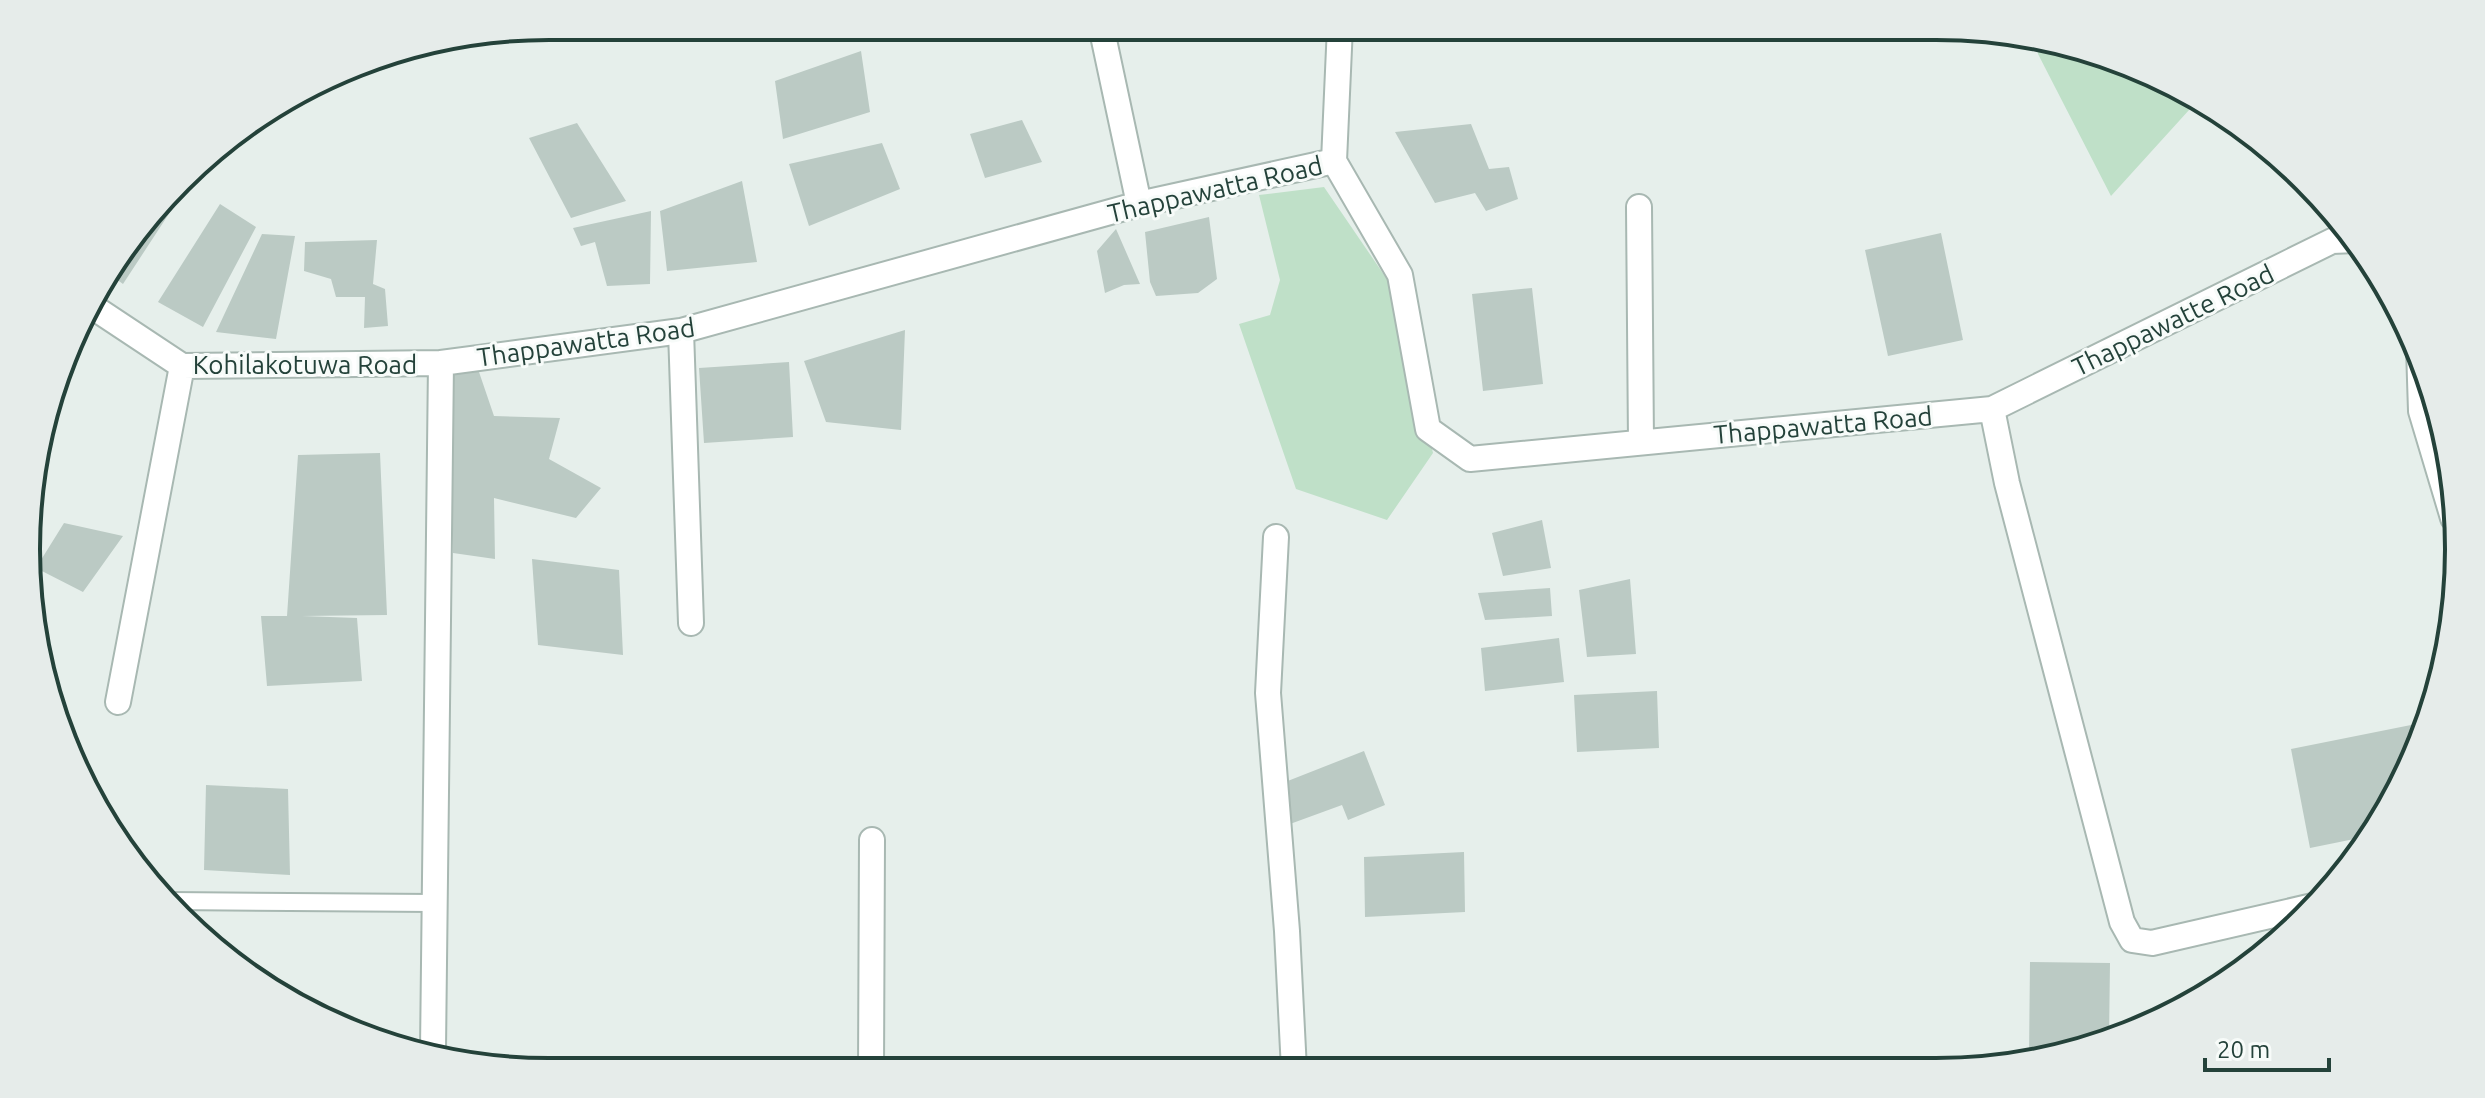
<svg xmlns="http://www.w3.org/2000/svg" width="2485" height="1098" font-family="Ubuntu,sans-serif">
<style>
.green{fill:#bfe0c8}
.building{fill:#bbcac4}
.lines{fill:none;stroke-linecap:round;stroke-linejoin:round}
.service-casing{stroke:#a8b8b2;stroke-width:20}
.minor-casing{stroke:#a8b8b2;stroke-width:28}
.service{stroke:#fff;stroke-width:16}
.minor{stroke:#fff;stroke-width:24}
.labels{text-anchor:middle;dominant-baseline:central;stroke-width:6;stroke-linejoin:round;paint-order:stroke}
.street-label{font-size:26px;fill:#24423a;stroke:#f7fbf9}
.rim{fill:none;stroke:#24423a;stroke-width:4}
</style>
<rect width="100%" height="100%" fill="#e6efeb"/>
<!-- green -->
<path class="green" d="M 2037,46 L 2136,66 L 2199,99 L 2111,196 L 2038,54 Z
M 1324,187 L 1393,288 L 1433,453 L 1387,520 L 1296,489 L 1239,324 L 1270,315 L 1280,280 L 1259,195 Z"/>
<!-- building -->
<path class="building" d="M 861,51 L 870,112 L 783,139 L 775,81 Z
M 1022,120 L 1042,162 L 985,178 L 970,134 Z
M 577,123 L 626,201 L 571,218 L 529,138 Z
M 1471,124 L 1489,169 L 1509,167 L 1518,199 L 1486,211 L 1475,193 L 1435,203 L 1395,132 Z
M 882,143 L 900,189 L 809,226 L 789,164 Z
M 742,181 L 757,262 L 667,271 L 660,211 Z
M 166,203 L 174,206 L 123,284 L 108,273 Z
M 220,204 L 256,227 L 203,327 L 158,302 Z
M 651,211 L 650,284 L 607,286 L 595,242 L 581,246 L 573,228 Z
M 1209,217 L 1217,279 L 1198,293 L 1156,296 L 1150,282 L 1145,232 Z
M 1116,229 L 1140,284 L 1124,285 L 1105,293 L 1097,251 Z
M 1941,233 L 1963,340 L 1888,356 L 1865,250 Z
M 262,234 L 295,236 L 276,339 L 216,332 Z
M 377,240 L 373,284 L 385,289 L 388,326 L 364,328 L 365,297 L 336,297 L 331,279 L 304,271 L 305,242 Z
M 1532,288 L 1543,384 L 1483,391 L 1472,294 Z
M 905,330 L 901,430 L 826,422 L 804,361 Z
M 789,362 L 793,437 L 704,443 L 699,368 Z
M 452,372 L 479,372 L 494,416 L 560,418 L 549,459 L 601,488 L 576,518 L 494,498 L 495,559 L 453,553 Z
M 380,453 L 387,615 L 302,616 L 357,618 L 362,681 L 267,686 L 261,616 L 287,616 L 298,455 Z
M 1542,520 L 1551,568 L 1503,576 L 1492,533 Z
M 64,523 L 123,536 L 83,592 L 36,568 Z
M 532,559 L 619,570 L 623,655 L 538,645 Z
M 1630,579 L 1636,654 L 1587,657 L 1579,590 Z
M 1550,588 L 1552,616 L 1485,620 L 1478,593 Z
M 1559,638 L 1564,682 L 1485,691 L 1481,648 Z
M 1657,691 L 1659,748 L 1577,752 L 1574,695 Z
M 2416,724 L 2419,749 L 2369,836 L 2310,848 L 2291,749 Z
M 1364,751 L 1385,805 L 1348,820 L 1342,805 L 1290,824 L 1275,786 Z
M 206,785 L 288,789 L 290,875 L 204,870 Z
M 1464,852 L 1465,912 L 1365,917 L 1364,857 Z
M 2030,962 L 2110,963 L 2109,1039 L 2048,1056 L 2029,1056 Z"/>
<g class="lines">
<defs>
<path id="service" d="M 170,901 L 434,903"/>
<path id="minor" d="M 1101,26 L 1139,204
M 1334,161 L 1340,26
M 1639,207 L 1641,442
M 90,305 L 182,366 L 441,363
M 681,331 L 691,623
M 2419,348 L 2421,411 L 2453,518
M 1992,409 L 2332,241 L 2356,240
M 1276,537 L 1268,693 L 1287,931 L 1294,1070
M 118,702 L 182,366
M 433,1049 L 441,363 L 681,331 L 1139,204 L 1334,161 L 1400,275 L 1428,429 L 1470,459 L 1992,409 L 2007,483 L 2122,922 L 2132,940 L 2152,943 L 2313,906
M 871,1071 L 872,840"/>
</defs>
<!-- service casing -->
<use href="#service" class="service-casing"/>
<!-- minor casing -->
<use href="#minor" class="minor-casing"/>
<!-- service -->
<use href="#service" class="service"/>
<!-- minor -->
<use href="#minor" class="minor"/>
</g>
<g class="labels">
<!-- street labels -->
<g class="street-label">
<text transform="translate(1215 189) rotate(-13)">Thappawatta Road</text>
<text transform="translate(2173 320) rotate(-26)">Thappawatte Road</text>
<text transform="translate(586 342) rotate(-8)">Thappawatta Road</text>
<text x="305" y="364">Kohilakotuwa Road</text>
<text transform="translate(1823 425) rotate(-5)">Thappawatta Road</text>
</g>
</g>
<!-- crop -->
<path d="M0 0H2485V1098H0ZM549 40H1936A509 509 0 0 1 2445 549V549A509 509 0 0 1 1936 1058H549A509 509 0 0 1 40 549V549A509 509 0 0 1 549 40Z" fill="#e6ecea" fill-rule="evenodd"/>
<path class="rim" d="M549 40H1936A509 509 0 0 1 2445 549V549A509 509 0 0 1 1936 1058H549A509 509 0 0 1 40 549V549A509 509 0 0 1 549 40Z"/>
<!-- scale -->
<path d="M2205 1058v12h124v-12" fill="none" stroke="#24423a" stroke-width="4"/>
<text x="2217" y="1058" font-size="24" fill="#24423a" stroke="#f7fbf9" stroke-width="6" paint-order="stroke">20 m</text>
</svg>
